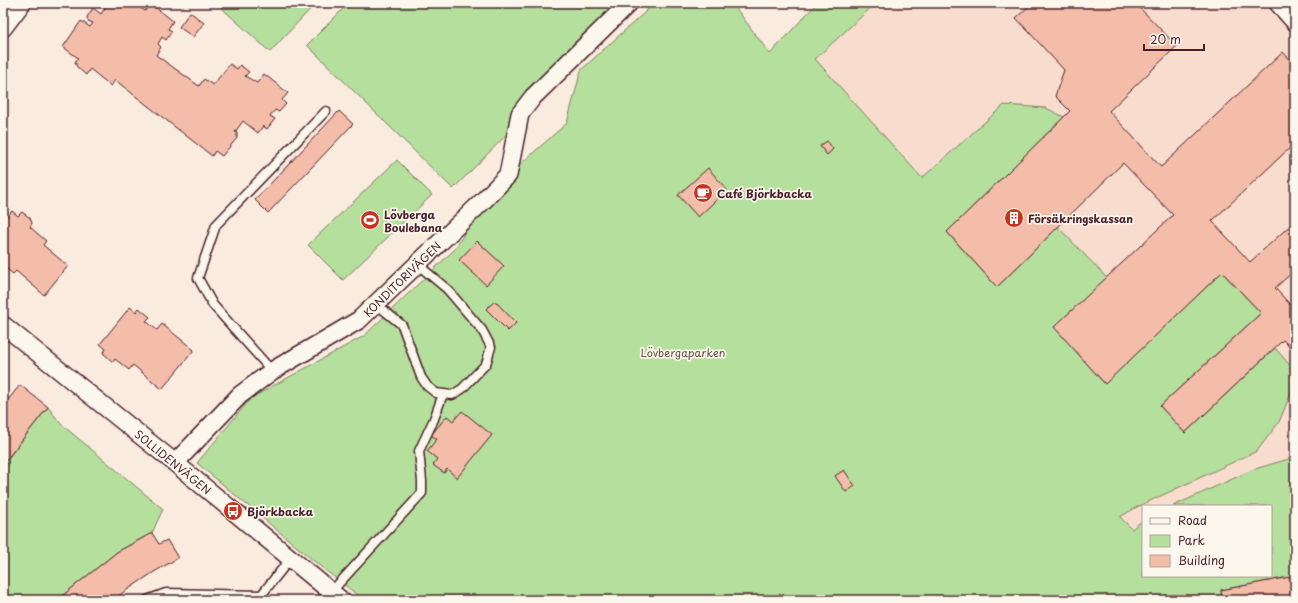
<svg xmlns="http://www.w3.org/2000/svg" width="1298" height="603" font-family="'Playpen Sans',sans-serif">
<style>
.built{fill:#f8ddcf}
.green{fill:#b5df9c;stroke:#807f64}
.building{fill:#f4bda9;stroke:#4a1f2b}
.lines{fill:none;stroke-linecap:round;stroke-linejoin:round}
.lane-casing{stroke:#4a1f2b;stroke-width:11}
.street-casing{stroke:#4a1f2b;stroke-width:20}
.lane{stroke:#fbf7ec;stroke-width:8}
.street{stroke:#fbf7ec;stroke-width:17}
.labels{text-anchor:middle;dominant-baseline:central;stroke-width:3.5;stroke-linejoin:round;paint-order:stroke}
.poi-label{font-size:11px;font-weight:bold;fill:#4a1f2b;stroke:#fbf7ec;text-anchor:start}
.street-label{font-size:11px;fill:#4a1f2b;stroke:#fbf7ec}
.park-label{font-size:11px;fill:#654f47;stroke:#fbf7ec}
</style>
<rect width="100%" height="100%" fill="#faebdf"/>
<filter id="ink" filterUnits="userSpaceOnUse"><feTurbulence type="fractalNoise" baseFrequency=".025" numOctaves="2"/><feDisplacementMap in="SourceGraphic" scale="8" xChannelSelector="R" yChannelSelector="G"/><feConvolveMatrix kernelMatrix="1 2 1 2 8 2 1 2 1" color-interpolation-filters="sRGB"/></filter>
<g filter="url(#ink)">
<!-- built -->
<path class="built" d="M 817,3 L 1295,3 L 1295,600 L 1180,600 L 1271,576 L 1271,506 L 1143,506 L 1143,541 L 1119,517 L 770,54 Z"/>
<!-- green -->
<path class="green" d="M 216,3 L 316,3 L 270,52 Z
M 349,3 L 637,3 L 453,189 L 307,45 Z
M 655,3 L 732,3 L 770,54 L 817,3 L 876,3 L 815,59 L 922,178 L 1004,105 L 1046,108 L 1064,117 L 947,232 L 997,287 L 1058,227 L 1107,278 L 1055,327 L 1104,383 L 1222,272 L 1261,313 L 1160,406 L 1185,433 L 1275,348 L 1295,371 L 1295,383 L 1279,422 L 1257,451 L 1137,507 L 1120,517 L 1132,529 L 1143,520 L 1143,576 L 1271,576 L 1271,506 L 1173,506 L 1252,470 L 1295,457 L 1295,576 L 1221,590 L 1222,600 L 364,600 L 321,567 L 197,463 L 251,398 L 364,336 L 455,249 L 484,200 L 508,175 L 567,123 L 581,70 Z
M 397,160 L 432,195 L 343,280 L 308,245 Z
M 48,407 L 61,424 L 163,509 L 152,533 L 117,552 L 57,600 L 3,600 L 3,465 Z"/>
<!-- building -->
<path class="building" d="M 108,3 L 133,3 L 145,11 L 150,3 L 173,21 L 168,29 L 172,31 L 166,40 L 162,37 L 158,44 L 161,47 L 156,55 L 199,86 L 204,79 L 213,85 L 230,64 L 237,69 L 240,65 L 249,72 L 245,76 L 257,83 L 264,74 L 288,93 L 282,100 L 286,104 L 279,112 L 275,110 L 270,116 L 275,119 L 267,129 L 263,126 L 258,133 L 243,121 L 235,132 L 237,133 L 237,138 L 222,156 L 215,151 L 212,156 L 115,80 L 111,86 L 90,69 L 86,75 L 77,67 L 75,62 L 78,58 L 63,47 L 81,21 L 90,27 L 93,23 L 88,21 L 87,17 L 93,8 L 101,14 Z
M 1032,3 L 1135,3 L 1177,46 L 1109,111 L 1161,167 L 1283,52 L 1295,65 L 1295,143 L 1212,221 L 1250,262 L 1295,221 L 1295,270 L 1275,288 L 1295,310 L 1295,352 L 1283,340 L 1185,433 L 1160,406 L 1261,313 L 1222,272 L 1105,384 L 1054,327 L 1173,215 L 1123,163 L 997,287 L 947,232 L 1070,111 L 1055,96 L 1064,70 L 1016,18 Z
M 190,12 L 204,23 L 193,37 L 179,27 Z
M 339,111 L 353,124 L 268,213 L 255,200 Z
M 827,141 L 833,149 L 827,155 L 820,146 Z
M 708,168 L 727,190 L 698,217 L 678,195 Z
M 12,211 L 18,216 L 22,212 L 30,218 L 32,223 L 30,227 L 46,241 L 43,245 L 68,266 L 44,295 L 16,271 L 13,274 L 3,266 L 3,221 Z
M 477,241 L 504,266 L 486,285 L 459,260 Z
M 495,301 L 516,323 L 508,331 L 486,309 Z
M 130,307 L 136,312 L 139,308 L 150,317 L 146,321 L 157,330 L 162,324 L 194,350 L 162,389 L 133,365 L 129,370 L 115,359 L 113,362 L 103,353 L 106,349 L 100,344 Z
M 20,385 L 48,407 L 3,464 L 3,406 Z
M 462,411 L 492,435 L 457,478 L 447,469 L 444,473 L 433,465 L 437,459 L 427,451 L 437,439 L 431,435 L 447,416 L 453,421 Z
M 844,470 L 855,486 L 846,492 L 835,476 Z
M 152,533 L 159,544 L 167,540 L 178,558 L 154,572 L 112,600 L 57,600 L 117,552 Z
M 1295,576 L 1295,600 L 1222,600 L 1221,590 Z"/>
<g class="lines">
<defs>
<path id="lane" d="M 376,304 L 402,325 L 421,377 L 427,386 L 436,393 L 452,395 L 462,389 L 486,364 L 491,347 L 482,330 L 447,289 L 417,264
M 272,371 L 213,305 L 198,278 L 216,225 L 326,111
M 331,592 L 422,493 L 422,481 L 419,451 L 434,419 L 443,394
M 258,599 L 291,558
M 147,600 L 166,593 L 261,595"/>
<path id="street" d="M 1278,3 L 1295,22
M 3,28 L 22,3
M 3,325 L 175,463 L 341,600
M 175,463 L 240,395 L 272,371 L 359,320 L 484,200 L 508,175 L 520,114 L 533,97 L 629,3"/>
</defs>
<!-- lane casing -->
<use href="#lane" class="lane-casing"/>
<!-- street casing -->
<use href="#street" class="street-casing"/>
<!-- lane -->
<use href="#lane" class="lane"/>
<!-- street -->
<use href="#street" class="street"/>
</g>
</g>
<!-- icons -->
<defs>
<symbol id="cafe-disc" viewBox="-11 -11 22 22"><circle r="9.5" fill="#c8321e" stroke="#fbf7ec"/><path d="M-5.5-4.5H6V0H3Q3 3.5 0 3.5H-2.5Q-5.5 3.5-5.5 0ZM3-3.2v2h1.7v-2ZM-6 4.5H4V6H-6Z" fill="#fff"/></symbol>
<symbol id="building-disc" viewBox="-11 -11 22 22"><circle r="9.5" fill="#c8321e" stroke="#fbf7ec"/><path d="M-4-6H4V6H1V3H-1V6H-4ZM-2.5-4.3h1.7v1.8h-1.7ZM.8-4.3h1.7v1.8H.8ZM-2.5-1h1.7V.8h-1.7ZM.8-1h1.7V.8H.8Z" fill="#fff"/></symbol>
<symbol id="stadium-disc" viewBox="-11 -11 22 22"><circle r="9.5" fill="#c8321e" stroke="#fbf7ec"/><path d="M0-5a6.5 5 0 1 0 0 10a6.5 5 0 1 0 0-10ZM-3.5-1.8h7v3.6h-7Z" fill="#fff"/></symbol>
<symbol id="bus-disc" viewBox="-11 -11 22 22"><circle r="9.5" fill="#c8321e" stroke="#fbf7ec"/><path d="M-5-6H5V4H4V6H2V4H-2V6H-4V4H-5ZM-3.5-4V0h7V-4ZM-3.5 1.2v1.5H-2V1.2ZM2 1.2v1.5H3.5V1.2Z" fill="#fff"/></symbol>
</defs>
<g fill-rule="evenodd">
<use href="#cafe-disc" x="692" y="182" width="22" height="22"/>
<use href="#building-disc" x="1003" y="207" width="22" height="22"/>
<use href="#stadium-disc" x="359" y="209" width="22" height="22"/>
<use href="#bus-disc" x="222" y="500" width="22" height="22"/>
</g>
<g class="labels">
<!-- poi labels -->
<g class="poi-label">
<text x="717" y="193">Café Björkbacka</text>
<text x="384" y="214">Lövberga<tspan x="384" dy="13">Boulebana</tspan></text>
<text x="1028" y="218">Försäkringskassan</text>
<text x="247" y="511">Björkbacka</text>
</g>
<!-- street labels -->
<g class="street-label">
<text transform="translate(402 279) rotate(-44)">KONDITORIVÄGEN</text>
<text transform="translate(173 462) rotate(39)">SOLLIDENVÄGEN</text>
</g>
<!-- park labels -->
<g class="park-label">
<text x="683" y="352">Lövbergaparken</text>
</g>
</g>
<!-- margin -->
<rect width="1298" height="603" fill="none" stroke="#fbf7ec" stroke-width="16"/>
<rect x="8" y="8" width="1282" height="587" fill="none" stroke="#4a1f2b" stroke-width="1.5" filter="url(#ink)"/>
<!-- legend -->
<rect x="1142" y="505" width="130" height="72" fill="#fbf7ec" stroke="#b4a19f"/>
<rect x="1150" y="518" width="20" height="6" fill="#fbf7ec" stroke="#b4a19f"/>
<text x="1178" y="525" font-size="12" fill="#4a1f2b">Road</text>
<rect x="1150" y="535" width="20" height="12" fill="#b5df9c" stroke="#b4a19f"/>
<text x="1178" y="545" font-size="12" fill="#4a1f2b">Park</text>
<rect x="1150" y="555" width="20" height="12" fill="#f4bda9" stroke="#b4a19f"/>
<text x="1178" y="565" font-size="12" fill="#4a1f2b">Building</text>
<!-- scale -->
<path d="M1144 44v6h60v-6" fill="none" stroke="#4a1f2b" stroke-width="2"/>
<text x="1150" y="44" font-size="12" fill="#4a1f2b" stroke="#fbf7ec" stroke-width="3" paint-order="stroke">20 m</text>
</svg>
